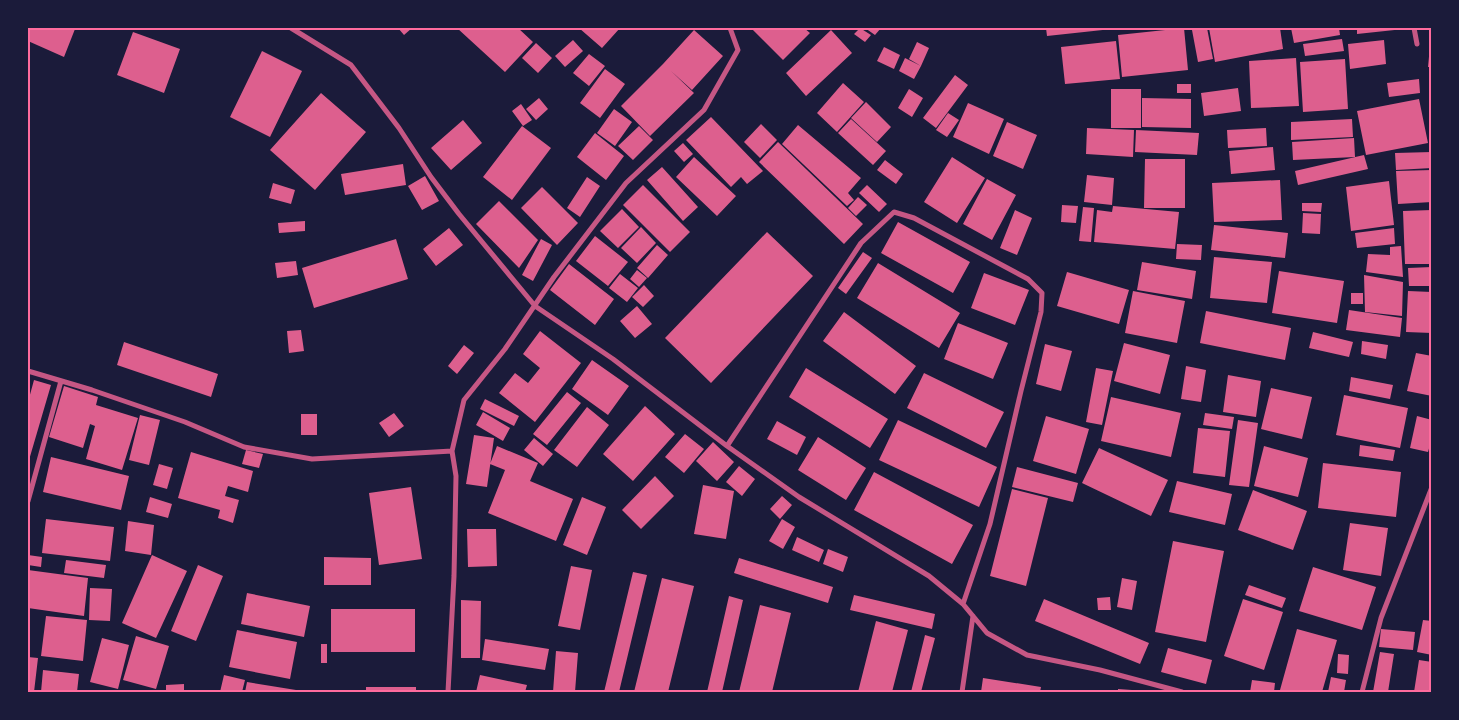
<svg xmlns="http://www.w3.org/2000/svg" width="1459" height="720" font-family="'IBM Plex Serif',serif">
<style>
.building{fill:#dd5f8e}
.lines{fill:none;stroke-linecap:round;stroke-linejoin:round}
.minor{stroke:#c65784;stroke-width:5}
.neatline{fill:none;stroke:#ff6b9d;stroke-width:2}
</style>
<rect width="100%" height="100%" fill="#1b1b3a"/>
<!-- building -->
<path class="building" d="M 28,28 L 73,28 L 75,29 L 64,57 L 28,41 Z
M 398,28 L 412,28 L 404,35 Z
M 457,28 L 518,28 L 533,42 L 505,72 Z
M 579,28 L 620,28 L 602,48 Z
M 751,28 L 804,28 L 810,33 L 783,60 Z
M 860,28 L 871,35 L 865,42 L 854,34 Z
M 865,28 L 881,28 L 875,35 Z
M 1046,28 L 1112,28 L 1112,29 L 1047,36 Z
M 1184,28 L 1188,70 L 1122,77 L 1118,35 Z
M 1207,28 L 1213,59 L 1198,62 L 1192,30 Z
M 1209,28 L 1280,28 L 1283,49 L 1215,62 Z
M 1291,28 L 1339,28 L 1340,35 L 1294,43 Z
M 1357,28 L 1404,28 L 1404,29 L 1357,34 Z
M 694,30 L 723,56 L 692,90 L 671,71 L 694,93 L 650,136 L 621,106 L 663,64 Z
M 831,30 L 852,53 L 806,96 L 786,73 Z
M 133,32 L 180,49 L 164,93 L 117,75 Z
M 1342,39 L 1344,51 L 1305,56 L 1303,44 Z
M 573,40 L 583,51 L 565,67 L 555,56 Z
M 1384,40 L 1386,64 L 1350,69 L 1348,44 Z
M 1116,41 L 1120,79 L 1065,84 L 1061,47 Z
M 917,42 L 929,48 L 921,66 L 909,59 Z
M 536,43 L 552,58 L 538,73 L 522,58 Z
M 1430,46 L 1432,46 L 1432,67 L 1428,67 Z
M 884,47 L 900,55 L 894,69 L 877,61 Z
M 262,51 L 302,71 L 270,137 L 230,117 Z
M 589,54 L 605,66 L 589,86 L 573,73 Z
M 905,58 L 921,66 L 914,79 L 899,71 Z
M 1296,58 L 1299,106 L 1251,108 L 1249,61 Z
M 1345,59 L 1348,109 L 1303,112 L 1300,62 Z
M 605,69 L 625,84 L 600,118 L 580,103 Z
M 955,75 L 968,85 L 936,128 L 923,118 Z
M 1419,79 L 1420,93 L 1389,97 L 1387,83 Z
M 843,83 L 864,102 L 837,132 L 817,113 Z
M 1177,84 L 1191,84 L 1191,93 L 1177,93 Z
M 1238,88 L 1241,111 L 1204,116 L 1201,93 Z
M 909,89 L 923,98 L 912,117 L 898,108 Z
M 1111,89 L 1141,89 L 1141,128 L 1111,128 Z
M 321,93 L 366,132 L 315,190 L 270,150 Z
M 539,98 L 548,109 L 536,120 L 526,109 Z
M 1142,98 L 1191,99 L 1191,128 L 1142,127 Z
M 1419,99 L 1428,143 L 1366,155 L 1357,111 Z
M 866,102 L 891,127 L 877,142 L 851,118 Z
M 968,103 L 1004,119 L 989,154 L 953,137 Z
M 521,104 L 532,120 L 523,126 L 512,111 Z
M 614,109 L 632,122 L 615,146 L 597,133 Z
M 948,113 L 959,120 L 947,137 L 936,130 Z
M 711,117 L 763,171 L 747,184 L 741,177 L 731,187 L 686,140 Z
M 851,119 L 886,151 L 873,165 L 838,133 Z
M 1352,119 L 1353,137 L 1291,140 L 1291,122 Z
M 463,120 L 482,143 L 451,170 L 431,148 Z
M 1007,122 L 1037,135 L 1023,169 L 993,156 Z
M 761,124 L 777,140 L 760,158 L 744,142 Z
M 798,125 L 861,178 L 848,193 L 854,200 L 847,206 L 782,144 Z
M 522,126 L 551,148 L 512,200 L 483,177 Z
M 639,126 L 653,140 L 633,160 L 618,146 Z
M 1087,128 L 1134,130 L 1133,157 L 1086,154 Z
M 1266,128 L 1267,146 L 1228,148 L 1227,130 Z
M 1136,130 L 1199,133 L 1197,155 L 1135,152 Z
M 595,133 L 624,156 L 606,180 L 577,157 Z
M 1354,138 L 1355,157 L 1293,160 L 1292,142 Z
M 778,142 L 863,224 L 844,244 L 759,162 Z
M 683,143 L 693,154 L 684,162 L 674,151 Z
M 1273,147 L 1275,170 L 1231,174 L 1229,151 Z
M 1432,152 L 1432,168 L 1396,170 L 1395,153 Z
M 1364,155 L 1368,169 L 1298,185 L 1295,171 Z
M 694,157 L 736,196 L 717,216 L 676,177 Z
M 952,157 L 985,178 L 957,223 L 924,202 Z
M 1145,159 L 1185,159 L 1185,208 L 1144,208 Z
M 885,160 L 903,174 L 896,184 L 877,170 Z
M 403,164 L 406,185 L 345,195 L 341,174 Z
M 662,167 L 698,207 L 683,221 L 647,180 Z
M 1432,170 L 1432,202 L 1398,204 L 1396,171 Z
M 1087,175 L 1114,178 L 1112,205 L 1084,202 Z
M 425,176 L 439,201 L 422,210 L 408,186 Z
M 587,177 L 600,186 L 580,217 L 567,208 Z
M 987,179 L 1016,195 L 992,240 L 963,224 Z
M 1280,180 L 1282,220 L 1214,222 L 1212,183 Z
M 1389,181 L 1394,225 L 1351,231 L 1346,187 Z
M 273,183 L 295,190 L 291,204 L 269,198 Z
M 643,185 L 690,232 L 670,252 L 623,205 Z
M 867,185 L 887,204 L 879,212 L 859,193 Z
M 542,187 L 578,223 L 557,245 L 521,208 Z
M 858,197 L 867,205 L 856,216 L 848,208 Z
M 499,201 L 538,240 L 519,268 L 476,224 Z
M 1302,203 L 1322,203 L 1321,212 L 1302,211 Z
M 1062,205 L 1078,206 L 1076,223 L 1061,222 Z
M 1113,206 L 1179,212 L 1175,249 L 1094,242 L 1097,210 L 1112,212 Z
M 1083,207 L 1094,208 L 1091,242 L 1079,241 Z
M 622,209 L 639,227 L 618,248 L 600,231 Z
M 1015,210 L 1032,218 L 1017,255 L 1000,248 Z
M 1432,210 L 1432,264 L 1405,264 L 1403,211 Z
M 1303,213 L 1321,214 L 1320,234 L 1302,233 Z
M 305,221 L 305,231 L 279,233 L 278,223 Z
M 898,222 L 970,262 L 953,293 L 881,253 Z
M 1214,225 L 1288,233 L 1285,258 L 1211,250 Z
M 641,227 L 656,243 L 637,263 L 621,248 Z
M 449,228 L 463,245 L 436,266 L 423,249 Z
M 1394,228 L 1395,244 L 1357,248 L 1355,233 Z
M 767,232 L 813,276 L 711,383 L 665,338 Z
M 595,236 L 628,262 L 608,286 L 576,261 Z
M 396,239 L 408,279 L 314,308 L 302,268 Z
M 541,239 L 552,245 L 533,281 L 522,275 Z
M 1177,244 L 1202,245 L 1201,260 L 1176,259 Z
M 657,245 L 668,255 L 648,278 L 637,268 Z
M 1401,246 L 1403,277 L 1366,272 L 1368,254 L 1390,255 L 1390,247 Z
M 863,252 L 872,258 L 846,294 L 838,288 Z
M 1214,257 L 1272,262 L 1267,303 L 1210,298 Z
M 296,261 L 298,275 L 277,278 L 275,263 Z
M 1142,262 L 1196,271 L 1192,299 L 1137,290 Z
M 878,263 L 960,313 L 939,348 L 857,298 Z
M 569,264 L 614,299 L 595,325 L 550,290 Z
M 1432,267 L 1432,286 L 1409,286 L 1408,268 Z
M 637,270 L 647,278 L 639,287 L 630,279 Z
M 1279,271 L 1344,281 L 1337,323 L 1272,313 Z
M 1067,272 L 1129,290 L 1119,324 L 1057,306 Z
M 984,273 L 1029,290 L 1015,325 L 971,308 Z
M 620,274 L 638,288 L 627,302 L 609,288 Z
M 1364,275 L 1403,282 L 1402,316 L 1365,312 Z
M 644,285 L 654,296 L 643,307 L 632,297 Z
M 1133,291 L 1185,301 L 1177,343 L 1125,333 Z
M 1408,291 L 1432,292 L 1432,333 L 1406,332 Z
M 1351,293 L 1363,293 L 1363,304 L 1351,304 Z
M 637,306 L 652,324 L 635,338 L 620,321 Z
M 1349,310 L 1402,318 L 1400,337 L 1346,330 Z
M 1206,311 L 1291,328 L 1285,360 L 1200,343 Z
M 844,312 L 916,366 L 895,394 L 823,341 Z
M 958,323 L 1008,343 L 993,379 L 944,359 Z
M 301,330 L 304,351 L 289,353 L 287,331 Z
M 540,331 L 581,363 L 535,422 L 499,393 L 515,373 L 528,383 L 540,368 L 523,354 Z
M 1313,332 L 1353,342 L 1349,357 L 1309,348 Z
M 1362,341 L 1388,345 L 1386,359 L 1361,354 Z
M 124,342 L 218,374 L 211,397 L 117,365 Z
M 1124,343 L 1170,355 L 1160,394 L 1114,381 Z
M 1045,344 L 1072,351 L 1061,391 L 1036,384 Z
M 464,345 L 474,353 L 457,374 L 448,366 Z
M 1416,353 L 1432,356 L 1432,396 L 1407,391 Z
M 592,360 L 629,386 L 608,415 L 572,389 Z
M 1186,366 L 1206,370 L 1201,402 L 1181,399 Z
M 806,368 L 888,419 L 870,448 L 789,397 Z
M 1096,368 L 1113,371 L 1102,425 L 1086,422 Z
M 924,373 L 1004,412 L 986,448 L 907,408 Z
M 1228,375 L 1261,381 L 1256,417 L 1223,412 Z
M 1351,377 L 1393,385 L 1390,399 L 1349,391 Z
M 34,380 L 51,385 L 29,460 L 28,460 L 28,402 Z
M 64,386 L 98,397 L 96,405 L 138,418 L 122,470 L 86,459 L 95,426 L 90,424 L 83,448 L 49,437 Z
M 1271,388 L 1312,397 L 1302,439 L 1261,429 Z
M 567,392 L 581,403 L 547,445 L 533,434 Z
M 1344,395 L 1408,408 L 1400,448 L 1336,435 Z
M 1111,397 L 1181,413 L 1171,457 L 1101,441 Z
M 485,399 L 519,416 L 514,426 L 480,409 Z
M 645,406 L 675,434 L 633,481 L 603,454 Z
M 587,407 L 609,425 L 577,467 L 554,450 Z
M 483,412 L 510,428 L 503,441 L 476,425 Z
M 394,413 L 404,426 L 389,437 L 379,423 Z
M 1205,413 L 1234,417 L 1232,429 L 1203,425 Z
M 301,414 L 317,414 L 317,435 L 301,435 Z
M 140,415 L 160,420 L 149,465 L 129,460 Z
M 1046,416 L 1089,429 L 1076,474 L 1033,461 Z
M 1417,416 L 1432,420 L 1432,438 L 1428,452 L 1410,448 Z
M 898,420 L 997,467 L 979,507 L 879,460 Z
M 1238,420 L 1258,423 L 1249,487 L 1229,485 Z
M 777,421 L 806,437 L 797,455 L 767,439 Z
M 1198,428 L 1230,431 L 1225,477 L 1193,473 Z
M 685,434 L 704,449 L 684,473 L 665,457 Z
M 474,435 L 494,438 L 487,487 L 466,484 Z
M 818,437 L 866,468 L 846,500 L 798,470 Z
M 534,438 L 553,454 L 543,466 L 524,450 Z
M 713,442 L 734,462 L 717,481 L 696,461 Z
M 1360,445 L 1395,450 L 1393,461 L 1359,456 Z
M 497,446 L 538,463 L 530,481 L 573,499 L 556,541 L 488,513 L 505,470 L 490,464 Z
M 1264,446 L 1308,458 L 1298,497 L 1254,486 Z
M 1099,448 L 1168,480 L 1151,516 L 1082,483 Z
M 246,450 L 263,454 L 259,468 L 242,464 Z
M 191,452 L 253,471 L 248,492 L 228,486 L 225,496 L 239,500 L 233,523 L 218,518 L 220,510 L 178,498 Z
M 51,457 L 129,476 L 121,510 L 43,492 Z
M 1323,463 L 1401,472 L 1396,517 L 1318,508 Z
M 159,464 L 173,468 L 167,489 L 153,485 Z
M 739,466 L 755,479 L 742,496 L 726,482 Z
M 1017,467 L 1078,483 L 1073,502 L 1012,487 Z
M 874,472 L 973,525 L 952,564 L 854,510 Z
M 655,476 L 674,496 L 641,529 L 622,510 Z
M 1177,481 L 1232,494 L 1225,525 L 1169,512 Z
M 703,485 L 734,491 L 726,539 L 694,534 Z
M 411,487 L 422,559 L 379,565 L 369,493 Z
M 1012,489 L 1048,498 L 1026,586 L 990,576 Z
M 1253,490 L 1307,511 L 1293,550 L 1238,530 Z
M 782,496 L 792,505 L 780,519 L 770,509 Z
M 150,497 L 172,504 L 168,518 L 146,512 Z
M 582,497 L 606,507 L 587,555 L 563,545 Z
M 46,519 L 114,527 L 110,561 L 42,553 Z
M 782,519 L 795,527 L 783,549 L 769,541 Z
M 128,521 L 154,525 L 151,555 L 125,551 Z
M 1350,523 L 1388,528 L 1381,576 L 1343,570 Z
M 467,529 L 496,529 L 497,566 L 468,567 Z
M 797,537 L 824,550 L 819,562 L 792,550 Z
M 1173,541 L 1224,551 L 1206,642 L 1155,632 Z
M 828,549 L 848,557 L 843,572 L 823,564 Z
M 28,555 L 42,557 L 41,567 L 28,565 Z
M 152,555 L 187,571 L 156,638 L 122,623 Z
M 324,557 L 371,558 L 371,585 L 324,585 Z
M 739,558 L 833,587 L 828,603 L 734,573 Z
M 66,560 L 106,565 L 104,578 L 64,573 Z
M 198,565 L 223,576 L 196,641 L 171,631 Z
M 571,566 L 592,570 L 580,630 L 558,626 Z
M 1313,567 L 1376,587 L 1362,630 L 1299,611 Z
M 28,570 L 88,578 L 84,616 L 28,608 Z
M 633,572 L 647,575 L 619,692 L 604,692 Z
M 662,578 L 694,586 L 668,692 L 634,692 Z
M 1122,578 L 1137,581 L 1132,610 L 1117,607 Z
M 1249,585 L 1286,598 L 1282,608 L 1245,595 Z
M 90,588 L 112,589 L 110,621 L 89,620 Z
M 247,593 L 310,606 L 304,637 L 241,624 Z
M 854,595 L 935,614 L 932,629 L 850,610 Z
M 729,596 L 743,600 L 722,692 L 707,692 Z
M 1110,597 L 1111,610 L 1098,610 L 1097,598 Z
M 1044,599 L 1149,643 L 1140,664 L 1035,621 Z
M 1243,599 L 1283,612 L 1264,670 L 1224,656 Z
M 461,600 L 481,601 L 480,658 L 461,658 Z
M 760,605 L 791,613 L 772,692 L 739,692 Z
M 331,609 L 415,609 L 415,652 L 331,652 Z
M 46,616 L 87,620 L 83,661 L 41,656 Z
M 1423,620 L 1432,621 L 1432,655 L 1417,652 Z
M 876,621 L 908,630 L 892,692 L 858,692 Z
M 1297,629 L 1337,640 L 1322,692 L 1290,692 L 1280,690 Z
M 1381,629 L 1415,632 L 1413,650 L 1379,647 Z
M 237,630 L 297,642 L 290,679 L 229,667 Z
M 925,635 L 935,638 L 921,692 L 911,692 Z
M 136,636 L 169,646 L 156,689 L 123,680 Z
M 102,638 L 129,645 L 118,689 L 90,682 Z
M 485,639 L 549,649 L 545,670 L 482,660 Z
M 321,644 L 327,644 L 327,663 L 321,663 Z
M 1168,648 L 1212,660 L 1206,684 L 1161,672 Z
M 556,651 L 578,653 L 575,692 L 553,692 Z
M 1380,652 L 1394,654 L 1388,692 L 1373,692 Z
M 1338,654 L 1349,655 L 1348,674 L 1337,673 Z
M 28,657 L 38,658 L 34,692 L 28,692 Z
M 1419,660 L 1432,662 L 1432,692 L 1414,692 Z
M 43,670 L 79,674 L 77,692 L 41,692 Z
M 224,675 L 245,680 L 242,692 L 220,692 Z
M 480,675 L 527,685 L 525,692 L 476,692 Z
M 1331,677 L 1346,680 L 1344,692 L 1328,692 Z
M 983,678 L 1041,687 L 1040,692 L 981,692 Z
M 1252,680 L 1275,683 L 1274,692 L 1250,692 Z
M 247,682 L 296,690 L 296,692 L 245,692 Z
M 184,684 L 184,692 L 166,692 L 166,685 Z
M 366,687 L 416,687 L 416,692 L 366,692 Z
M 1118,689 L 1132,690 L 1132,692 L 1118,692 Z"/>
<g class="lines">
<!-- minor -->
<path class="minor" d="M 291,28 L 351,65 L 399,128 L 431,177 L 459,214 L 535,306 L 613,359 L 727,446 L 799,497 L 929,576 L 963,604 L 987,633 L 1027,655 L 1100,670 L 1182,692
M 1414,28 L 1417,44
M 28,371 L 92,390 L 185,422 L 244,447 L 312,459 L 452,451
M 727,446 L 861,243 L 894,212 L 914,218 L 1028,279 L 1042,293 L 1041,312 L 1021,391 L 990,524 L 963,604
M 28,501 L 61,381
M 448,692 L 454,576 L 456,476 L 452,451 L 464,400 L 505,349 L 554,277 L 626,183 L 704,110 L 738,50 L 730,28
M 962,692 L 973,616
M 1362,692 L 1381,618 L 1432,487"/>
</g>
<!-- border -->
<rect width="1459" height="720" fill="none" stroke="#1b1b3a" stroke-width="58"/>
<rect x="29" y="29" width="1401" height="662" class="neatline"/>
</svg>
